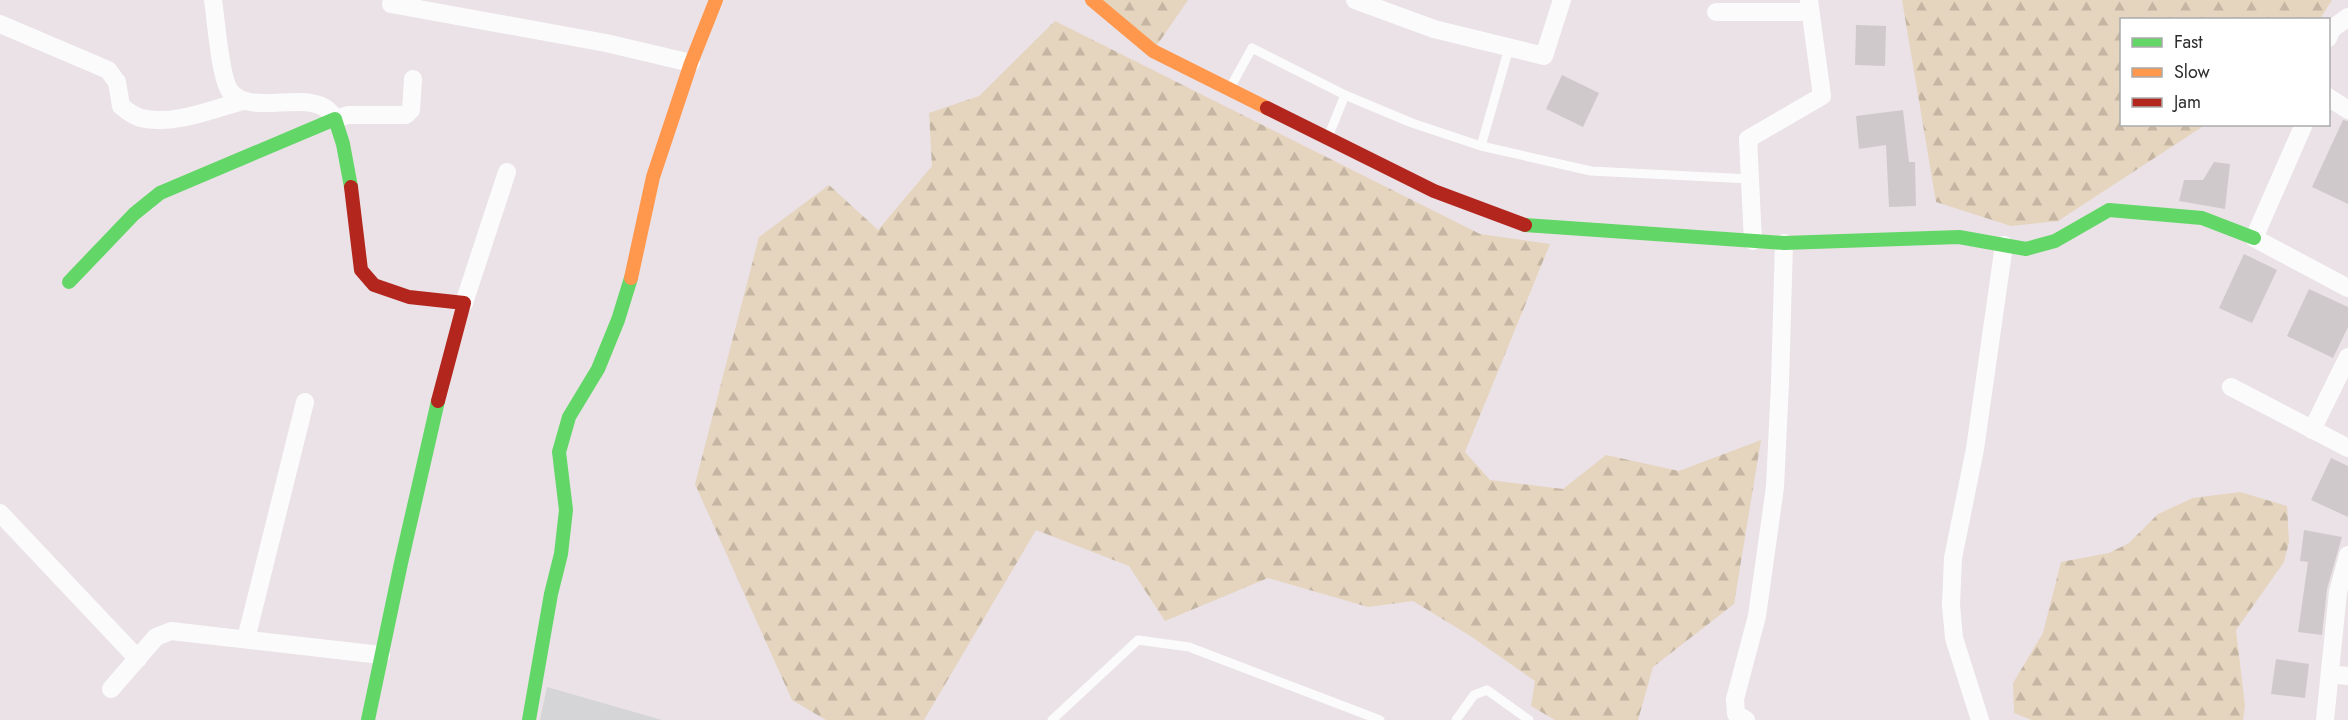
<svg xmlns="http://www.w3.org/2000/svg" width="2348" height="720" font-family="Jost,sans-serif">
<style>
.industrial{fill:#d5d4d7}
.forest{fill:url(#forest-firs)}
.building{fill:#d0c9cc}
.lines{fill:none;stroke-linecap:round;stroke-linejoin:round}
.lane{stroke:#fcfbfb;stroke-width:9}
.street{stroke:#fcfbfb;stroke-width:18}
.fast{stroke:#63d668;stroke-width:14}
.slow{stroke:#ff974d;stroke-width:14}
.jam{stroke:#b3261e;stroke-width:14}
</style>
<defs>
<pattern id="forest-firs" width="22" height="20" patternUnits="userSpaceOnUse" patternTransform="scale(1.5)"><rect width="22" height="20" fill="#e5d4be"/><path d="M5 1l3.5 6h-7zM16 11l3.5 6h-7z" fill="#c5b6a3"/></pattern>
</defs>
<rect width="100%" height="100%" fill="#eae2e6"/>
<!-- industrial -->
<path class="industrial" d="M 547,687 L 662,720 L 540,720 Z"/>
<!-- forest -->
<path class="forest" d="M 1093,0 L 1188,0 L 1153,51 Z
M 1902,0 L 2332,0 L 2320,19 L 2122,20 L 2122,124 L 2205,125 L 2058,221 L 2011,226 L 1936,202 Z
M 1055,21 L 1480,234 L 1550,244 L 1465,452 L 1490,480 L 1563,489 L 1606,455 L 1679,471 L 1761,440 L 1734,604 L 1653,667 L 1638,720 L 1555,720 L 1531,706 L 1535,681 L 1472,637 L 1413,601 L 1368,607 L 1268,578 L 1165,621 L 1129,566 L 1036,530 L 924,720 L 826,720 L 792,700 L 695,484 L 759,237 L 829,185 L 878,230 L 932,166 L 929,113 L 979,96 Z
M 2240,492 L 2287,506 L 2289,542 L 2284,562 L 2236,630 L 2245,706 L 2243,720 L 2032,720 L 2014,713 L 2013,683 L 2043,633 L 2061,562 L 2109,553 L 2129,543 L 2158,514 L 2193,498 Z"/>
<!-- building -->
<path class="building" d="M 1856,25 L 1886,26 L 1885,66 L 1855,65 Z
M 1562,75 L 1599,93 L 1583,127 L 1546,109 Z
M 1903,110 L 1909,162 L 1915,162 L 1916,206 L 1889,207 L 1886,145 L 1859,149 L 1856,116 Z
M 2343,120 L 2348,121 L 2348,204 L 2312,187 Z
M 2214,162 L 2230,164 L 2225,209 L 2179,201 L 2184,180 L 2203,180 Z
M 2244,254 L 2277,270 L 2252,323 L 2219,308 Z
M 2309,289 L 2348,307 L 2348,327 L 2333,358 L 2287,336 Z
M 2331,458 L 2348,466 L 2348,517 L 2311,500 Z
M 2304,530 L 2342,537 L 2327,589 L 2322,635 L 2298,632 L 2308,562 L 2300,561 Z
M 2276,659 L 2309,664 L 2305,698 L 2271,694 Z"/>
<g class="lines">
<!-- lane -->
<path class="lane" d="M 1230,88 L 1252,48 L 1345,95 L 1412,123 L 1481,146 L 1509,48
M 1328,137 L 1345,95
M 1481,146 L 1591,171 L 1750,179
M 1052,720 L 1138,640 L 1189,647 L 1380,720
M 1456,720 L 1474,695 L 1487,690 L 1529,720"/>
<!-- street -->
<path class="street" d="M 213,0 C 216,19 220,78 230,91 C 252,120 317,83 335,119 L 348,115 L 406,115 L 411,110 L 413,79
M 1355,0 L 1434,29 L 1544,56 L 1562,0
M 391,4 L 606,43 L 691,63
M 1716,12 L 1810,12
M 0,24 L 108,70 L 117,82 L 121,106 C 127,111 134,116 141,118 C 173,126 212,109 243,101
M 2328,38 L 2332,29 L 2348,17
M 2328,97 L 2348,110
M 2304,124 L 2254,238 L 2348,288
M 1753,241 L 1748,139 L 1822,96 L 1809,0
M 464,303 L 507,172
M 2231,387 L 2348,448
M 2312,430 L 2348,357
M 0,513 L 138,659
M 246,639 L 305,402
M 2330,674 L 2348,676
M 111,689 L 156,637 L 171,631 L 381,655
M 1746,720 L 1736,714 L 1735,699 L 1757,616 L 1775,487 L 1780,383 L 1784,243
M 1980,720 L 1954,638 L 1951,605 L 1953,558 L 1975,449 L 2004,245
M 2325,720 L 2338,592 L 2348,555"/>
<!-- fast -->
<path class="fast" d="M 1525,225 L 1784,243 L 1959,237 L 2026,249 L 2055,241 L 2109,210 L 2202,218 L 2254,238
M 69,282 L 134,214 L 160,193 L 335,119 L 343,144 L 351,187
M 368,720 L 401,563 L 438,401
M 529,720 L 551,594 L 561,554 L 566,510 L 559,452 L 569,417 L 598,369 L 618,320 L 631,278"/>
<!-- slow -->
<path class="slow" d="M 1092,0 L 1153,51 L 1267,108
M 631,278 L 653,177 L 691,63 L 716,0"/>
<!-- jam -->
<path class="jam" d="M 1267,108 L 1434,191 L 1525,225
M 351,187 L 361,270 L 374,285 L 409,297 L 464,303 L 438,401"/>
</g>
<!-- legend -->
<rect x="2120" y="18" width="210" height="108" fill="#ffffff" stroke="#ababab" stroke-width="1.5"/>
<rect x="2132" y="38" width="30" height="9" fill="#63d668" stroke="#ababab" stroke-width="1.5"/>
<text x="2174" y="48" font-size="18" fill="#2c2c2c">Fast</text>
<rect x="2132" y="68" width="30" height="9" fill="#ff974d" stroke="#ababab" stroke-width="1.5"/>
<text x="2174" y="78" font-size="18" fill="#2c2c2c">Slow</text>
<rect x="2132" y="98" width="30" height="9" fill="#b3261e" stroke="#ababab" stroke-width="1.5"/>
<text x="2174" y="108" font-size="18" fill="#2c2c2c">Jam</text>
</svg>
